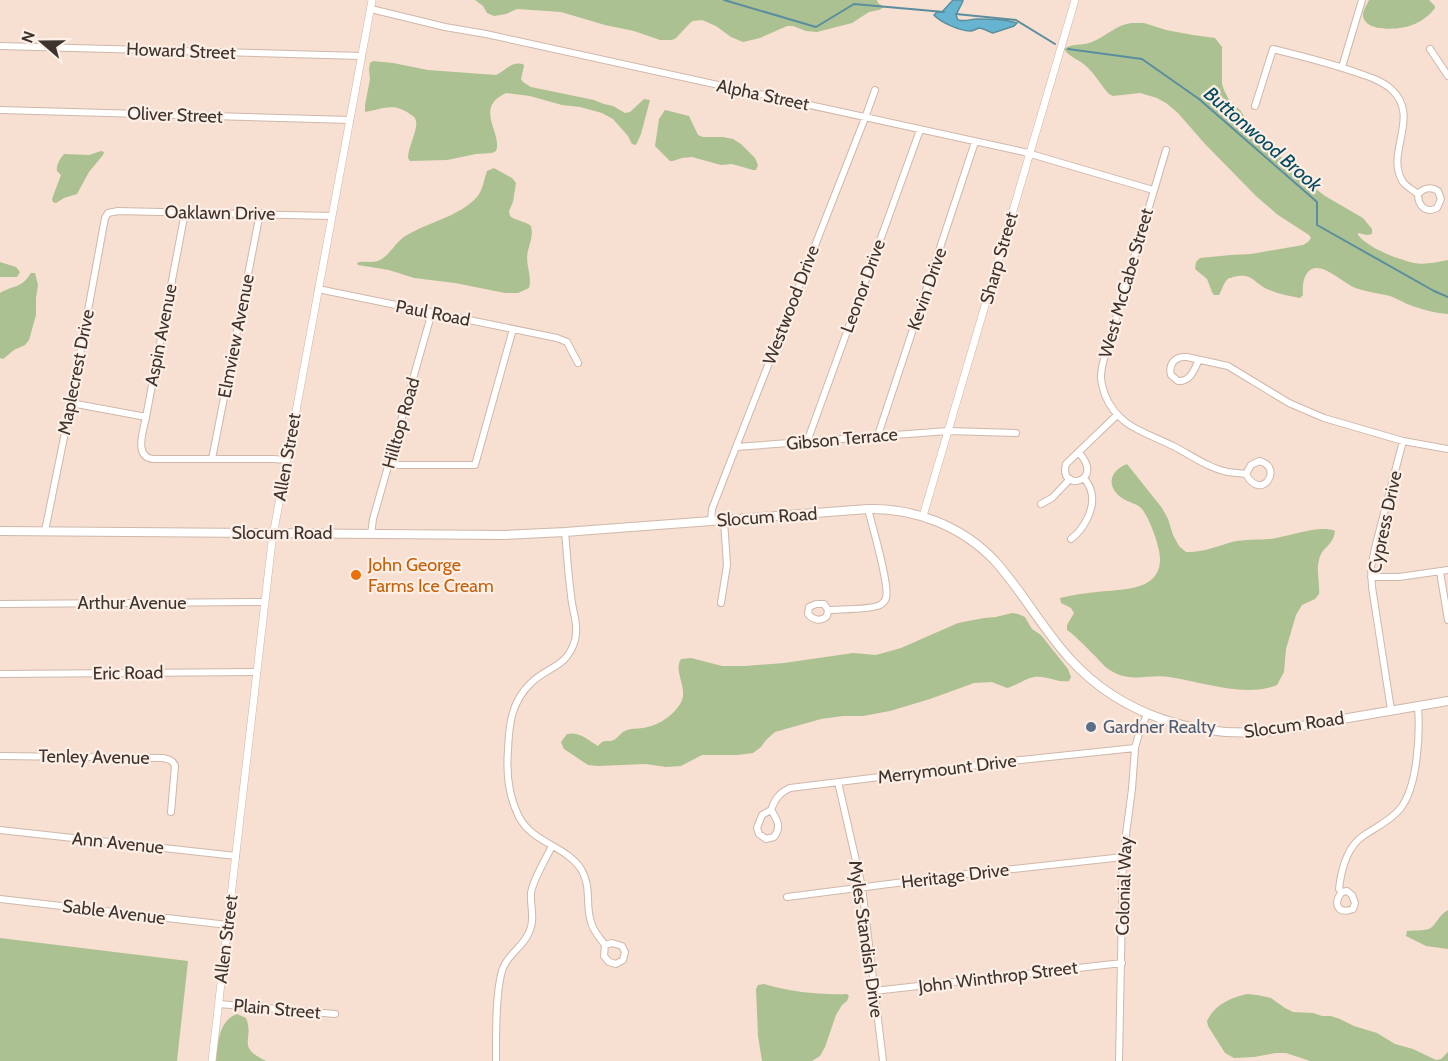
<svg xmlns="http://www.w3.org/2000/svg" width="1448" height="1061" font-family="Cabin,sans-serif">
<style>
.green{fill:#acc191}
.water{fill:#66b4d0;stroke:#5a8e9f;stroke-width:1.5}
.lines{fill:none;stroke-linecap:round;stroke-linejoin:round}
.stream{stroke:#5a8e9f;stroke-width:2}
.minor-casing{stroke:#ceb8aa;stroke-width:8}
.tertiary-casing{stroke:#ceb8aa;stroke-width:8}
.secondary-casing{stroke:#ceb8aa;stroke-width:10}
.minor{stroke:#fff;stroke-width:6}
.tertiary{stroke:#fff;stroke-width:7}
.secondary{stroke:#fff;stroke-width:8}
.food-dot{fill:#e8710a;stroke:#fdefe6;stroke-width:2}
.service-dot{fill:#5c6f8a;stroke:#fdefe6;stroke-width:2}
.labels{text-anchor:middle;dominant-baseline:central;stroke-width:4.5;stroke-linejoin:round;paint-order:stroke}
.street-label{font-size:18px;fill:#3d342e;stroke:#fdefe6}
.food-label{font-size:18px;fill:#c56008;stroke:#fdefe6;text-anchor:start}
.service-label{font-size:18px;fill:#4e5e75;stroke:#fdefe6;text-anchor:start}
.water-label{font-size:20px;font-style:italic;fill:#054c60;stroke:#fdefe6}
</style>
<rect width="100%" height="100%" fill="#f7dfd1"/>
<!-- green -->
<path class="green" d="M 475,0 L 877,0 L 878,3 L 884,7 L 879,10 L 869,12 L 852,23 L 817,32 L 806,31 L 793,26 L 787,26 L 760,38 L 743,42 L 731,37 L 716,26 L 702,20 L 693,21 L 690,23 L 676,38 L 672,40 L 660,40 L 634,31 L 605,25 L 561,12 L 517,9 L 506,14 L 494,16 L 487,13 L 483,6 Z
M 1369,0 L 1429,0 L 1435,6 L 1435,8 C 1430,15 1421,22 1412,25 C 1401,30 1361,33 1363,13 C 1364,9 1367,4 1369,0 Z
M 1131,23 L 1144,23 L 1166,30 L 1193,35 L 1215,38 L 1222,47 L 1222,84 L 1224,90 L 1229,100 L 1240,110 L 1249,123 L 1298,175 L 1325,196 L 1363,218 L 1372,229 L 1372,234 L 1367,235 L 1358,233 L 1358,235 C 1368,248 1397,259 1414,263 C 1425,265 1437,262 1448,260 L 1448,314 C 1434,313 1420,309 1407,304 C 1401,301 1396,298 1390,296 C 1378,293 1365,292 1353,287 C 1344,282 1326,267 1316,268 C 1304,269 1302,285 1303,295 L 1300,298 C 1289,296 1278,294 1267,289 C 1253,282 1252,272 1233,277 C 1232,278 1230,278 1229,278 C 1224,281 1222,290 1219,295 L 1214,295 L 1212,292 L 1207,279 L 1195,269 L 1196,262 L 1200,258 L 1231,255 L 1251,254 L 1303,245 L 1308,242 L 1311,238 L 1309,235 L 1278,215 L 1257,197 L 1205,144 L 1178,113 L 1166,103 L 1157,98 L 1140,93 L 1113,96 L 1109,94 C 1101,86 1096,75 1087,67 C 1079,59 1070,58 1064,49 C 1071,43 1082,46 1092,42 C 1105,37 1116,25 1131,23 Z
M 373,61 L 393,63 L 428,70 L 496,75 C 505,71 511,61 523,64 L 524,66 L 521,79 L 523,82 L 531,87 L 594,100 L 604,104 L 613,106 L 625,113 L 630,112 L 644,99 L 650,100 L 641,134 L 636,145 L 632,144 L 628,136 L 613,119 L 602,113 L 580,107 L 562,105 L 530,96 L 506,93 C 473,108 503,133 496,151 L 492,153 L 476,154 L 447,160 L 410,161 L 408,158 C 408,147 418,130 416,121 C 415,117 413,116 410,114 C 393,102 383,109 365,112 L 365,105 L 370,79 L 369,69 L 370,63 Z
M 665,110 L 689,116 L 698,135 L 703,137 L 723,137 L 733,139 L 741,144 L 755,158 L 758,165 L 756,170 L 753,170 L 732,164 L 721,165 L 692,157 L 682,158 L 673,161 L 670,161 L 655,146 L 659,119 Z
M 101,151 L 104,152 L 103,155 L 89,172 L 77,194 L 64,198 L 56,203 L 53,202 L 52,199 L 61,175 L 57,171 C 56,165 60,159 64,154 L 89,155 Z
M 494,168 L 512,178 L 516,183 L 513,202 L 509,211 L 510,216 C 516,221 525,221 531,226 C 534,237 528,246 527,257 C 527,268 532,278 529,288 L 518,293 L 505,293 L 455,283 L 414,278 L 389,270 L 358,265 L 357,263 C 364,260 373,264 380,260 C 391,254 396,241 407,235 C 429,222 460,216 477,197 C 483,190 484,179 487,171 Z
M 0,262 L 16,267 L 20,272 L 17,277 L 0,277 Z
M 31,273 L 35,273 L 38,285 L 36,298 L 36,315 L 29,340 L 25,345 L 14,350 L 3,359 L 0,358 L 0,293 C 14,285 22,288 31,273 Z
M 1127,464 L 1162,508 L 1168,519 L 1173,535 L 1179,546 L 1186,552 C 1201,553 1218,546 1232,542 C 1244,539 1258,540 1270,539 C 1287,537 1321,524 1335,531 C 1333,547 1322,546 1319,560 C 1316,571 1320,583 1319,594 L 1315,599 L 1302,605 L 1296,615 L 1286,649 L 1284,672 L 1277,685 C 1246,698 1202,682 1169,677 C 1150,674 1133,682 1115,673 C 1106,669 1101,662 1094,655 C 1086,647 1077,637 1067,630 L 1067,625 L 1074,613 L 1071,608 L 1061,603 L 1060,598 C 1072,595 1085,593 1097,592 C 1119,589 1159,592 1160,561 C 1161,549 1150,519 1142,509 C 1137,503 1129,503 1122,498 C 1106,487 1109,471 1127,464 Z
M 1012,613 L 1018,614 L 1025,617 L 1032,629 L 1041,635 L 1068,669 L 1071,677 L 1069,681 C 1058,683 1046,675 1034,677 C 1024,679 1016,686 1007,688 L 992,682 L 974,683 L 930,699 L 890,711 L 863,716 L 843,716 L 821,719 L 775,732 L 766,740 L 761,747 L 753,753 L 738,755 L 702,755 L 681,766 L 666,767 L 646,764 L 598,766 L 588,765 L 564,749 L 561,742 L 567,734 C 579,731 588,740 598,746 C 605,738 606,743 614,740 C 619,737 620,733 625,731 C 630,728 637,729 643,728 C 656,726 670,718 678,707 C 692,691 672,673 681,659 L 691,658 L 722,666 L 745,666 L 784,663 L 853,653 L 876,655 L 901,648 L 958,623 L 984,618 L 996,617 Z
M 1448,910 L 1448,949 L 1426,946 L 1406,936 L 1407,931 C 1414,930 1423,931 1429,929 C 1436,926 1438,915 1448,910 Z
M 0,938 L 188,961 L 177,1061 L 0,1061 Z
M 764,984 C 791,992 819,995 847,994 L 849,996 L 847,1001 L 842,1005 L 836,1015 L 825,1047 L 820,1056 L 812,1061 L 762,1061 L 758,1036 L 756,989 L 758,985 Z
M 1247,994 L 1257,995 L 1271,998 L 1285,1008 L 1293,1012 L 1313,1013 L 1322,1016 L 1331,1016 L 1340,1019 L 1354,1026 L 1377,1033 L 1395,1044 L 1413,1049 L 1436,1060 L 1441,1059 L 1448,1052 L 1448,1061 L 1310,1061 L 1286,1053 L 1276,1053 L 1254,1057 L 1234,1058 L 1225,1053 L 1208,1026 L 1207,1021 C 1214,1005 1230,998 1247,994 Z
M 237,1014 L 246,1018 C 255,1040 235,1046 266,1061 L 216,1061 C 218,1044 218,1021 237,1014 Z"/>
<!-- water -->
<path class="water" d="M 953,0 L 962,0 L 963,1 L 956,15 L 958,20 C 966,22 970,19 977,19 C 991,19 1004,19 1017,23 L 1014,26 L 993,33 C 989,32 983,28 979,28 C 976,29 973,31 970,31 C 960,31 940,22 934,15 L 937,12 L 942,12 Z"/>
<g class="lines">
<!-- stream -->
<path class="stream" d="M 724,0 L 816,27 L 854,4 L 944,12
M 956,14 L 1016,20 L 1055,44
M 1068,49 L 1142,59 L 1199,99 L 1317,202 L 1317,225 L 1434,291 L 1448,297"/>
<defs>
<path id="minor" d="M 371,9 L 445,27 L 486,34 L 1024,152 L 1153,190
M 0,46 L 362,56
M 1430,49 L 1448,76
M 1342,67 L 1362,0
M 1255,106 L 1273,49 C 1301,56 1330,63 1358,73 C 1370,77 1382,81 1391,89 C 1422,117 1384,153 1403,182 C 1407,187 1413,190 1418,194 C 1418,205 1425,214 1437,208 L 1441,199 L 1438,191 C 1430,186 1424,188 1418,194
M 0,110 L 350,120
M 1166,150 L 1108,345 C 1105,355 1101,366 1101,377 C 1101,383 1103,389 1105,395 C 1118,427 1145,432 1173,446 C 1191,455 1208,468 1228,472 C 1234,473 1240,473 1246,474 C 1261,503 1285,467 1259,461 L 1251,465 L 1246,474
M 185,212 L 146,417 C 144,429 133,457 153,459 L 273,459 L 286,460
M 318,289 L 557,338 L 567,342 L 578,363
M 1199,360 C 1194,369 1191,382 1178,381 L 1171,375 C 1168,363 1176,356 1187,357 L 1228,366 L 1289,403 L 1324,418 L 1403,441 L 1448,449
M 71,403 L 146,417
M 878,435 L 975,142
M 807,442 L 920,130
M 736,447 L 948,431 L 1016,433
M 1079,453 C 1106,482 1058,493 1066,464 L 1117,415
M 212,459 L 260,213
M 389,465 L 475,465 L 513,329
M 1041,504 L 1052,498 L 1070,479
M 711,521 L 712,509 L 736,447 L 865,118 L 875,90
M 45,531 L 71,403 L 105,218 L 108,213 L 118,211 L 332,216
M 565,532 C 567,553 568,574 571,595 C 572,611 579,624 575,640 C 567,668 548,666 531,683 C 511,702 509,725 508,750 C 506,774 508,795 519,817 C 533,843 566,846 581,869 C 592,887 585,904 591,922 C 593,931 600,938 605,945 L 612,943 L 622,946 L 625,952 L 623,960 L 616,964 L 609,962 L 604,956 L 605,945
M 371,534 L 373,519 L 432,312
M 1071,539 C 1084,529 1096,508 1091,491 C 1090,486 1087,482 1084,478
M 1440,572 L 1448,620
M 1371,577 L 1399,577 L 1448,570
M 721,603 L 727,565 L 724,520
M 0,604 L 264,602
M 828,610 L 827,616 C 821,622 813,620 808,614 L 809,607 L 816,604 L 824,604 L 828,610 C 840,609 871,610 880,605 C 883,603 885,602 886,598 C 890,586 872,525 868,509
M 0,674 L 256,672
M 1391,710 L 1372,587 L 1371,567 L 1376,544 L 1403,441
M 0,756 L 163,758 C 168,759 173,760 175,766 L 171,812
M 838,782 L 862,887 L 883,1061
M 771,810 L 762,815 L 757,828 L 759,834 L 766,839 L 774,837 C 782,827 777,819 771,810 C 775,799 779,793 790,788 L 1002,762 L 1135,748
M 0,830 L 236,856
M 1342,892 L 1347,891 L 1352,895 L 1355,903 L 1353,909 C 1337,915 1333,903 1342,892 L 1339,889 C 1341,871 1347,847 1363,836 C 1376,827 1390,821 1400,809 C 1418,787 1420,733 1418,706
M 787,897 L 967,874 L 1123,857
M 0,899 L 228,925
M 874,991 L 1122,963
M 219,1004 L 335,1014
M 496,1061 C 496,1039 495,980 505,964 C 512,951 525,945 530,930 C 535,918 530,906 531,893 C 533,879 546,859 552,846
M 1119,1061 L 1123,857 L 1132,789 L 1135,748 L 1138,737 L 1147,714"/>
<path id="tertiary" d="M 923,516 L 1075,0
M 212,1061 L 272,541 L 372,0"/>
<path id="secondary" d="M 0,531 L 505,535 L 565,532 L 868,509 C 915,508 962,526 995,561 C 1022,591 1042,628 1070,659 C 1121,715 1197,739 1272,731 L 1448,701"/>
</defs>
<!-- minor casing -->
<use href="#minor" class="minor-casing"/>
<!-- tertiary casing -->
<use href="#tertiary" class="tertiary-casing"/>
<!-- secondary casing -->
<use href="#secondary" class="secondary-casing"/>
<!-- minor -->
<use href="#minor" class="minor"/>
<!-- tertiary -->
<use href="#tertiary" class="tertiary"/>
<!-- secondary -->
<use href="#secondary" class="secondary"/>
</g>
<!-- markers -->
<circle class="food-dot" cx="356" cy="575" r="6"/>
<circle class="service-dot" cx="1091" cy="727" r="6"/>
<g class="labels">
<!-- street labels -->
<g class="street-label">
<text transform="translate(181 51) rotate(2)">Howard Street</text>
<text transform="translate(763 95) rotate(12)">Alpha Street</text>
<text transform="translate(175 115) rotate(2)">Oliver Street</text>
<text transform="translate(220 213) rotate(1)">Oaklawn Drive</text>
<text transform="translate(999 258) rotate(-74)">Sharp Street</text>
<text transform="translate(1126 283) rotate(-74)">West McCabe Street</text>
<text transform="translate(863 286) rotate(-70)">Leonor Drive</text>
<text transform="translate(927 289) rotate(-71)">Kevin Drive</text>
<text transform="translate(791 305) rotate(-69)">Westwood Drive</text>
<text transform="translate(433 313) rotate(11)">Paul Road</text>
<text transform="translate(161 335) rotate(-79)">Aspin Avenue</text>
<text transform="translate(236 336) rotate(-79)">Elmview Avenue</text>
<text transform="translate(76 372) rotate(-79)">Maplecrest Drive</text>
<text transform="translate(401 423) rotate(-74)">Hilltop Road</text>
<text transform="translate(842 439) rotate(-5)">Gibson Terrace</text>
<text transform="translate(287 457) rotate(-80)">Allen Street</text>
<text transform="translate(767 517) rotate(-4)">Slocum Road</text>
<text transform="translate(1385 522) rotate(-78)">Cypress Drive</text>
<text x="282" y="533">Slocum Road</text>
<text x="132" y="603">Arthur Avenue</text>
<text transform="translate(128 673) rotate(-1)">Eric Road</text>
<text transform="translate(1294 725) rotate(-8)">Slocum Road</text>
<text transform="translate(94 757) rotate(1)">Tenley Avenue</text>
<text transform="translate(947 769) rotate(-7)">Merrymount Drive</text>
<text transform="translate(118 843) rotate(6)">Ann Avenue</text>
<text transform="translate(955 876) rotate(-7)">Heritage Drive</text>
<text transform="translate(1124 886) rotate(-88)">Colonial Way</text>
<text transform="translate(114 912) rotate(7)">Sable Avenue</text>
<text transform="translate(226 939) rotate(-83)">Allen Street</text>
<text transform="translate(866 939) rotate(82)">Myles Standish Drive</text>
<text transform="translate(998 977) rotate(-7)">John Winthrop Street</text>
<text transform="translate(277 1009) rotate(5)">Plain Street</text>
</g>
<!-- food labels -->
<g class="food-label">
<text x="368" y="565">John George<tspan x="368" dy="21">Farms Ice Cream</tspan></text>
</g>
<!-- service labels -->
<g class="service-label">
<text x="1103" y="727">Gardner Realty</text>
</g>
<!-- water labels -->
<g class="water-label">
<text transform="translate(1263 139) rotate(41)">Buttonwood Brook</text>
</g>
</g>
<!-- north arrow -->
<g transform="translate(42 42) rotate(290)" stroke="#fdefe6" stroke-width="4.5" paint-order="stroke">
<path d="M0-4.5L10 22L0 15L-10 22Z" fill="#3d342e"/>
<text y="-9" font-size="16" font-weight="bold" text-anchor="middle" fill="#3d342e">N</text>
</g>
</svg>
